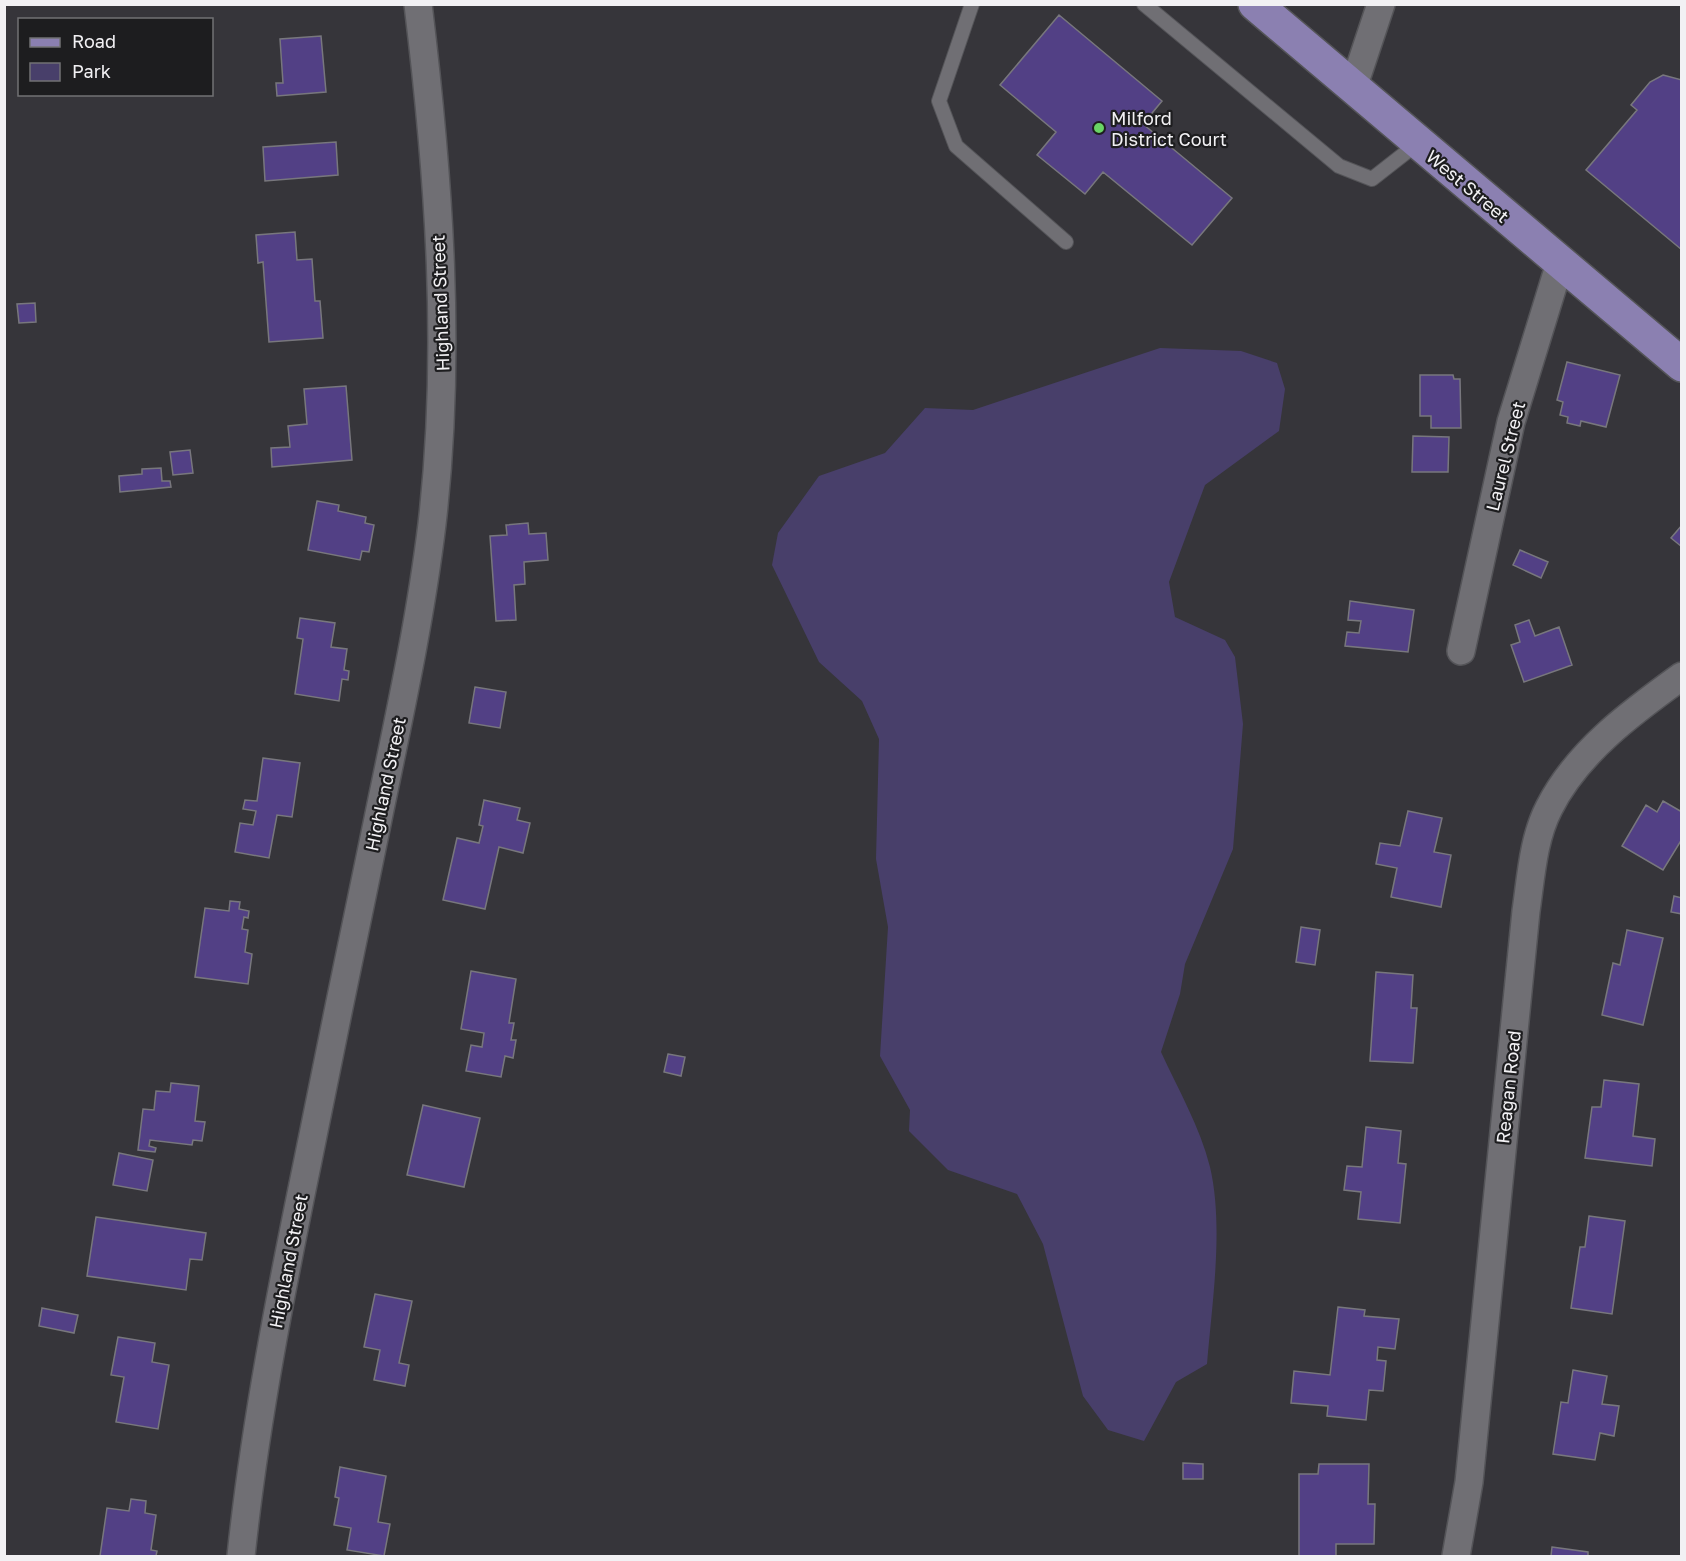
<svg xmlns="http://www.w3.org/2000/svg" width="1686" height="1561" font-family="'Golos Text',sans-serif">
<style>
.green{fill:#483f6a}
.building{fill:#524085;stroke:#78777d;stroke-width:1.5}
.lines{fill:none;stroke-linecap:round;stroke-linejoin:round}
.lane-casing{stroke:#545458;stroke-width:16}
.street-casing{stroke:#545458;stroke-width:30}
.primary-casing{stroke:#545458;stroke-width:36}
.lane{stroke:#706f74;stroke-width:14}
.street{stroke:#706f74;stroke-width:27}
.primary{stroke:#8b80b1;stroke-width:33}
.poi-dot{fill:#69d465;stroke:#1d1d1f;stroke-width:2}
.labels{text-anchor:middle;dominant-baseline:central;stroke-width:4.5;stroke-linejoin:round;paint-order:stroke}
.poi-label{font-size:18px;fill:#f2f1f4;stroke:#1d1d1f;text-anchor:start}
.street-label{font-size:18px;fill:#f2f1f4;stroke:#1d1d1f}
</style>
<rect width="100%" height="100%" fill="#36353a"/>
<!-- green -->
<path class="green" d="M 1160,348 L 1241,351 L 1277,363 L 1285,389 L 1279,431 L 1205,485 L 1169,582 L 1175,617 L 1225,640 L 1235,657 L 1243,724 L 1233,849 L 1185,964 L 1180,994 L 1161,1052 C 1178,1089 1200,1127 1210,1167 C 1224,1227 1212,1303 1207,1364 L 1176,1382 L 1144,1441 L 1108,1430 L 1083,1396 L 1043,1244 L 1017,1194 L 948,1170 L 909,1131 L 910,1110 L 880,1056 L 888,927 L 876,859 L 879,739 L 862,701 L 819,662 L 772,565 L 778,533 L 819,476 L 885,453 L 925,408 L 973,410 Z"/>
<!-- building -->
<path class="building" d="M 1059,15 L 1162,101 L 1143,124 L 1232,198 L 1192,245 L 1103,172 L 1085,194 L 1037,155 L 1056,132 L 1000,85 Z
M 321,36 L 326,92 L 277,96 L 276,83 L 283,83 L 280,39 Z
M 1663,75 L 1682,80 L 1682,250 L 1586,170 L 1637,110 L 1631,105 L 1650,82 Z
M 336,142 L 338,175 L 265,181 L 263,147 Z
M 295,232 L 297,260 L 312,259 L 315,301 L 320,301 L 323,338 L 269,342 L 263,262 L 258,263 L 256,235 Z
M 35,303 L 36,322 L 19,323 L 17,304 Z
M 1567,362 L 1620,375 L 1606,427 L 1581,421 L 1580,426 L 1567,423 L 1568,417 L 1560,415 L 1563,402 L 1557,400 Z
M 1420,375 L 1453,375 L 1454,379 L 1460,379 L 1461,428 L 1431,428 L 1431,416 L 1420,416 Z
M 346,386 L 352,460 L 272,467 L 271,448 L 290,447 L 288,426 L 307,424 L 304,389 Z
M 1413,436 L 1449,437 L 1448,472 L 1412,472 Z
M 190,450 L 193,473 L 173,475 L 170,452 Z
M 161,468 L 162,481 L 170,481 L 171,487 L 120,492 L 119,476 L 142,474 L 142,469 Z
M 317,501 L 339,505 L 338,511 L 366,517 L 365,523 L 374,525 L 369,552 L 362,551 L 360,560 L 308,550 Z
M 528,523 L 529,534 L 546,533 L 548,560 L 524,562 L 525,584 L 514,585 L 516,620 L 496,621 L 490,536 L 507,535 L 506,525 Z
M 1682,525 L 1682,547 L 1671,538 Z
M 1520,550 L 1548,562 L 1541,578 L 1513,565 Z
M 1350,601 L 1414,610 L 1408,652 L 1345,646 L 1347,632 L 1359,633 L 1361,621 L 1348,620 Z
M 300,618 L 335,623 L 331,647 L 347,649 L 344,670 L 349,671 L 348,680 L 342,679 L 339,701 L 295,694 L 303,639 L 297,638 Z
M 1529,620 L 1535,636 L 1559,627 L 1572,665 L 1524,682 L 1511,645 L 1520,642 L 1515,625 Z
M 475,687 L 506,692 L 500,728 L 469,723 Z
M 263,758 L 300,763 L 292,817 L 277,815 L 269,858 L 235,852 L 240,823 L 253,825 L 256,811 L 243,809 L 245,800 L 257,801 Z
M 484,800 L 520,808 L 517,820 L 530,823 L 523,853 L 499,847 L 485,909 L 443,900 L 457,838 L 479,843 L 483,826 L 479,825 Z
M 1663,801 L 1682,812 L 1682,839 L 1663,870 L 1622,846 L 1646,805 L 1657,812 Z
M 1408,811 L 1442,818 L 1434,852 L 1451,855 L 1441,907 L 1391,897 L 1397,868 L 1376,864 L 1380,843 L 1400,846 Z
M 1674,896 L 1682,898 L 1682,914 L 1671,912 Z
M 230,901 L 240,902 L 239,909 L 249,911 L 248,918 L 244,917 L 242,929 L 248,930 L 245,952 L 252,954 L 248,984 L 195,977 L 205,908 L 229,911 Z
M 1301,927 L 1320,930 L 1315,965 L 1296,962 Z
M 1627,930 L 1663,938 L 1643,1025 L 1602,1015 L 1613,963 L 1620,965 Z
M 471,971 L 516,979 L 509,1023 L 514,1023 L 511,1040 L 516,1040 L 513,1058 L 505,1056 L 501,1077 L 466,1071 L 471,1045 L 482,1047 L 484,1033 L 461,1029 Z
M 1376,972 L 1413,975 L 1411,1008 L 1417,1008 L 1413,1063 L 1370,1061 Z
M 668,1054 L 685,1057 L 681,1076 L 664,1072 Z
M 1604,1080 L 1639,1084 L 1633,1136 L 1655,1139 L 1652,1166 L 1585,1158 L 1592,1107 L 1601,1107 Z
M 171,1083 L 199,1086 L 195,1121 L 205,1122 L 202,1141 L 193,1140 L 192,1145 L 150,1140 L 149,1146 L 156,1148 L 155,1152 L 138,1150 L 143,1109 L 154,1110 L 156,1091 L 170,1092 Z
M 423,1105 L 480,1118 L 464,1187 L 407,1175 Z
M 1366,1127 L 1401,1131 L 1398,1163 L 1406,1164 L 1400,1223 L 1358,1219 L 1361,1192 L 1344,1190 L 1347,1166 L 1362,1167 Z
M 119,1153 L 153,1160 L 147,1191 L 113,1185 Z
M 1589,1216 L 1625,1221 L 1612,1314 L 1571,1308 L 1580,1247 L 1585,1247 Z
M 96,1217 L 206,1233 L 202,1260 L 190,1259 L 186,1290 L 87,1276 Z
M 375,1294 L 412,1301 L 399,1363 L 409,1365 L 405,1386 L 374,1380 L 380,1350 L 364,1347 Z
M 1338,1307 L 1365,1310 L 1364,1316 L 1399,1319 L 1395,1349 L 1378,1347 L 1377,1360 L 1386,1361 L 1383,1391 L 1369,1390 L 1366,1420 L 1327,1416 L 1328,1406 L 1291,1403 L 1294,1371 L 1330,1375 Z
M 42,1308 L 78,1315 L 74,1333 L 39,1326 Z
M 118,1337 L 155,1343 L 152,1362 L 169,1365 L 158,1429 L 116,1422 L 124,1377 L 111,1375 Z
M 1573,1370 L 1607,1376 L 1602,1404 L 1619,1406 L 1614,1436 L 1600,1433 L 1595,1460 L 1553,1454 L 1561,1402 L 1568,1403 Z
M 1183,1463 L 1203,1464 L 1203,1479 L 1183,1479 Z
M 1319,1464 L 1369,1464 L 1368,1504 L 1375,1504 L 1374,1544 L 1336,1544 L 1336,1556 L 1299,1556 L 1299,1474 L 1318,1474 Z
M 340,1467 L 386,1476 L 378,1522 L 390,1524 L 384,1556 L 347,1550 L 351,1528 L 334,1525 L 339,1498 L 335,1497 Z
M 131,1499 L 146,1501 L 145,1513 L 156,1515 L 151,1550 L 157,1551 L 156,1556 L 100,1556 L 107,1508 L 129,1511 Z
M 1552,1547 L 1588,1552 L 1588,1556 L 1551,1556 Z"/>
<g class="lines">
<defs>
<path id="lane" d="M 972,4 L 939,101 L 956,146 L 1066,242
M 1144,4 L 1339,166 L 1372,179 L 1418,143"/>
<path id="street" d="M 1353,88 L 1381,4
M 1461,651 L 1511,422 L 1560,263
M 241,1556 C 255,1423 281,1291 308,1160 C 331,1046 354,933 378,819 C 398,722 420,623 432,524 C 452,352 439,176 418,4
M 1456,1556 L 1469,1482 L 1526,911 C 1531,877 1533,839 1549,808 C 1577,752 1632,712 1682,676"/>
<path id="primary" d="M 1255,4 L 1682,365"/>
</defs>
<!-- lane casing -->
<use href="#lane" class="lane-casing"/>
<!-- street casing -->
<use href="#street" class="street-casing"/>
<!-- primary casing -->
<use href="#primary" class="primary-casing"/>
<!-- lane -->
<use href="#lane" class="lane"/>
<!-- street -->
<use href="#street" class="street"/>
<!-- primary -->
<use href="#primary" class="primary"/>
</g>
<!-- markers -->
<circle class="poi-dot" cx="1099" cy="128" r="6"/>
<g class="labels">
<!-- poi labels -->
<g class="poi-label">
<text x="1111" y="118">Milford<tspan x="1111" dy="21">District Court</tspan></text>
</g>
<!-- street labels -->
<g class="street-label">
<text transform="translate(1468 186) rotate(40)">West Street</text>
<text transform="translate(440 303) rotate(-92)">Highland Street</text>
<text transform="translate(1505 456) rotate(-76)">Laurel Street</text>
<text transform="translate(385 784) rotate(-78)">Highland Street</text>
<text transform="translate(1508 1087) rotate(-84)">Reagan Road</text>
<text transform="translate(288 1261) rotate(-79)">Highland Street</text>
</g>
</g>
<!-- border -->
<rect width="1686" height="1561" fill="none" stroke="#f2f1f4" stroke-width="12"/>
<!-- legend -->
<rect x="18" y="18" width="195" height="78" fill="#1d1d1f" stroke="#727274" stroke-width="1.5"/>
<rect x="30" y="38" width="30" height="9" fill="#8b80b1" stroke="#727274" stroke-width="1.5"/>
<text x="72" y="48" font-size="18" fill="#f2f1f4">Road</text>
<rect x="30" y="63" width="30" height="18" fill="#483f6a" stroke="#727274" stroke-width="1.5"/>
<text x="72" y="78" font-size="18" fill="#f2f1f4">Park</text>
</svg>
